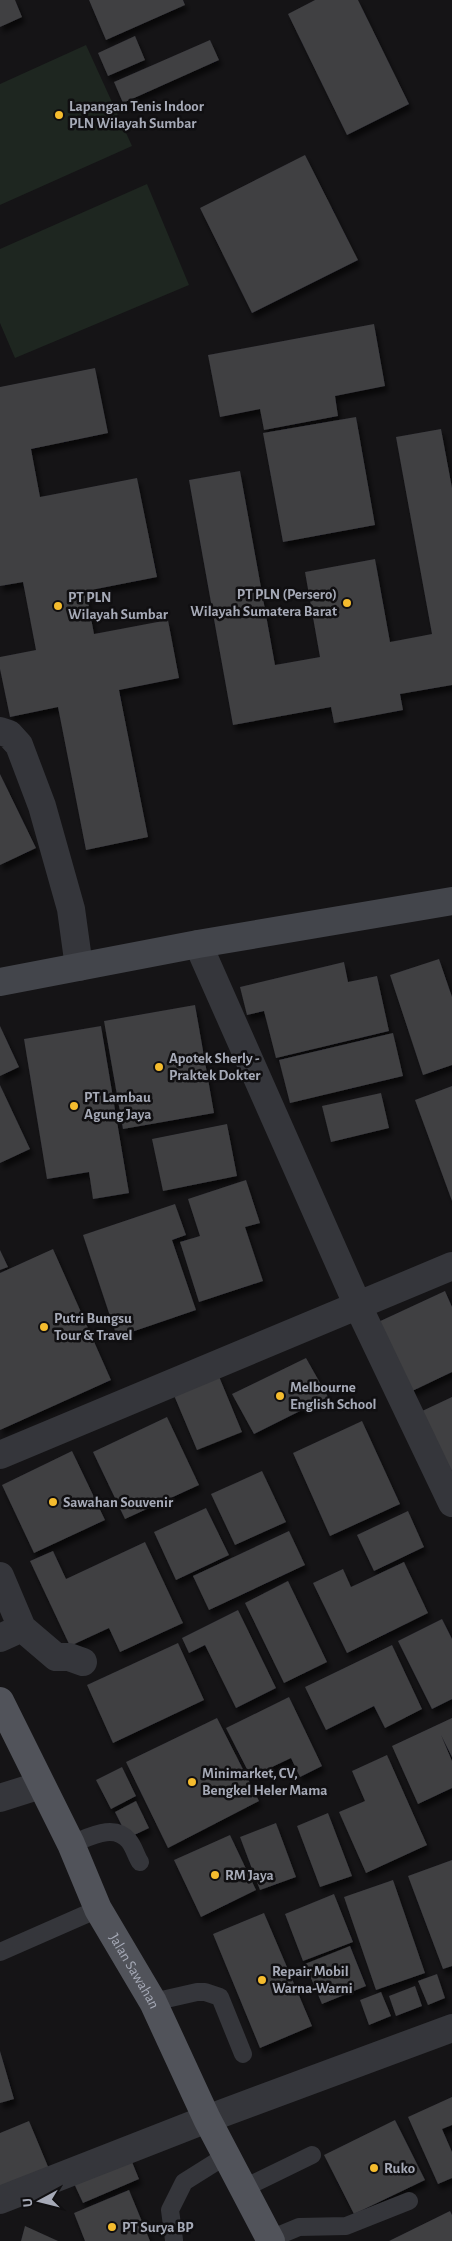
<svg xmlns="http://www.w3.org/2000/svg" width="452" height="2241" font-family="'Alegreya Sans',sans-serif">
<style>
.green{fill:#1e2620}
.building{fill:#3f3f43;filter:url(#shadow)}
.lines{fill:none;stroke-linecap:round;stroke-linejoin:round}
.service{stroke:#35363b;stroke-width:18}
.minor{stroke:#35363b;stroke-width:28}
.secondary{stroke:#43454b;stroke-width:28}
.primary{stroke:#51535a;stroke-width:28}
.poi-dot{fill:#f5bc2e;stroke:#100f11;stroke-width:2}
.labels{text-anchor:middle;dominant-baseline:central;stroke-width:5;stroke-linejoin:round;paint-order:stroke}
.poi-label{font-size:15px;font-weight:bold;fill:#a6aab7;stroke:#100f11;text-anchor:start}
.street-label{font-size:15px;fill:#a6aab7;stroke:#100f11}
</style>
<defs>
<filter id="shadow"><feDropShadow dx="3" dy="5.5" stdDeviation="2.5" flood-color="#0009"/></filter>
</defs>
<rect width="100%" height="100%" fill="#151416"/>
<!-- green -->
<path class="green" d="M 86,45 L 132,146 L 0,205 L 0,84 Z
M 147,184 L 189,285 L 15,358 L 0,323 L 0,249 Z"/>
<!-- building -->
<path class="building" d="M 0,0 L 15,0 L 22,17 L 0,27 Z
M 89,0 L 183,0 L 185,5 L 106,40 Z
M 315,0 L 358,0 L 409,104 L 347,135 L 288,14 Z
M 135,36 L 145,60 L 108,76 L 98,53 Z
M 210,40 L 219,60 L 123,103 L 114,82 Z
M 305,155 L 358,260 L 252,313 L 200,208 Z
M 374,324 L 385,386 L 335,396 L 338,416 L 264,430 L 260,409 L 220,417 L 208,355 Z
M 95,368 L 108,433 L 31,449 L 40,497 L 137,478 L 157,577 L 86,591 L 94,634 L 168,620 L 179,678 L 119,690 L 148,837 L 86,850 L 58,707 L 10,717 L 0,669 L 0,657 L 36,650 L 23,582 L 0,586 L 0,387 Z
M 356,417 L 375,525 L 283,542 L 263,433 Z
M 441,429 L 452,488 L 452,685 L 400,694 L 403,710 L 334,723 L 331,707 L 233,725 L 189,480 L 240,471 L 275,665 L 320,657 L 305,572 L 375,559 L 390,642 L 432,634 L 396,437 Z
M 0,774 L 36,848 L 0,865 Z
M 439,959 L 452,997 L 452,1065 L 423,1075 L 390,975 Z
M 344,962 L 348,982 L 377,976 L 389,1031 L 276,1058 L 264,1011 L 247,1015 L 240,987 Z
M 195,1005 L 214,1113 L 123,1129 L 104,1021 Z
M 0,1026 L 19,1067 L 0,1076 Z
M 101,1026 L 129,1193 L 93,1199 L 89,1172 L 47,1179 L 24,1039 Z
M 393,1033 L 403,1076 L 290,1103 L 279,1060 Z
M 0,1085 L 30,1149 L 0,1163 Z
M 452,1086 L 452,1201 L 415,1100 Z
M 381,1093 L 389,1128 L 331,1142 L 322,1106 Z
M 227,1124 L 237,1176 L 163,1191 L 152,1139 Z
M 246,1180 L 260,1223 L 245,1227 L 263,1281 L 199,1302 L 180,1242 L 200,1236 L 188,1199 Z
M 175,1204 L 186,1235 L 172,1240 L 196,1310 L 117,1337 L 83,1235 Z
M 53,1249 L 111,1380 L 0,1430 L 0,1273 Z
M 0,1250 L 8,1267 L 0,1270 Z
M 445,1291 L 452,1307 L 452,1372 L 408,1393 L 376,1323 Z
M 306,1358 L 328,1397 L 254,1434 L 232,1394 Z
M 218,1374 L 242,1432 L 197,1450 L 173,1393 Z
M 452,1397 L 452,1470 L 447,1472 L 420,1412 Z
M 167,1417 L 199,1485 L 125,1519 L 93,1452 Z
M 362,1421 L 400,1504 L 330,1536 L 293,1453 Z
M 72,1451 L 105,1520 L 34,1553 L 2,1485 Z
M 262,1471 L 286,1522 L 235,1545 L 211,1494 Z
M 206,1508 L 229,1555 L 176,1580 L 154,1532 Z
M 408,1511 L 424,1547 L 374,1571 L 357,1535 Z
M 289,1531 L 305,1565 L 209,1610 L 193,1576 Z
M 145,1542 L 183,1623 L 120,1652 L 109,1628 L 70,1646 L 30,1561 L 53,1551 L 66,1579 Z
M 404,1562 L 428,1613 L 347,1653 L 313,1583 L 343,1569 L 351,1587 Z
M 288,1581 L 327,1662 L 284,1683 L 245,1603 Z
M 238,1610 L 276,1688 L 236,1708 L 205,1645 L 189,1653 L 182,1638 Z
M 442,1619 L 452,1639 L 452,1699 L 432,1709 L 398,1641 Z
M 178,1643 L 204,1700 L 113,1743 L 87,1685 Z
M 392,1645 L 422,1709 L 385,1728 L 374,1706 L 326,1730 L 305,1687 Z
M 289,1697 L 322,1766 L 300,1777 L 291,1758 L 251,1777 L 226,1728 Z
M 217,1718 L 259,1801 L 168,1848 L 126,1762 Z
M 452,1718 L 452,1757 L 441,1735 L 452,1761 L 452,1788 L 418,1804 L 392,1746 Z
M 387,1755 L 427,1845 L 366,1873 L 339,1812 L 365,1801 L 352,1771 Z
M 122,1767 L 136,1796 L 111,1809 L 96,1780 Z
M 136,1801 L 149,1828 L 128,1838 L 115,1812 Z
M 328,1813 L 352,1876 L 320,1887 L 297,1826 Z
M 276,1823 L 296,1877 L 260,1890 L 240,1837 Z
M 230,1835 L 256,1890 L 201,1917 L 174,1860 Z
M 452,1860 L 452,1966 L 443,1969 L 408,1876 Z
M 393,1880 L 425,1973 L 376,1990 L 344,1897 Z
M 334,1894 L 353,1942 L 303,1961 L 285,1914 Z
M 264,1913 L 312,2026 L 260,2048 L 213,1934 Z
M 350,1946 L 366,1986 L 322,2004 L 305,1964 Z
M 437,1974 L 445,1998 L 428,2005 L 418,1981 Z
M 415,1986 L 422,2006 L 396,2016 L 389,1996 Z
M 381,1992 L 391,2016 L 369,2025 L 360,2000 Z
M 0,2051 L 14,2099 L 0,2103 Z
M 452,2097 L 452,2125 L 442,2129 L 452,2152 L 452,2178 L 438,2184 L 408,2117 Z
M 395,2120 L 425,2180 L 354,2214 L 324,2155 Z
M 29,2121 L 49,2169 L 0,2190 L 0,2133 Z
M 128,2152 L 139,2179 L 83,2203 L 71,2177 Z
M 129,2190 L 150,2241 L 85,2241 L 74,2213 Z
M 450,2211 L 452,2215 L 452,2241 L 389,2241 Z
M 25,2226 L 58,2241 L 21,2241 Z"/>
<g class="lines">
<!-- service -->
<path class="service" d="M 71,1844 C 88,1838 114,1822 129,1841 C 134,1847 136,1856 140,1862
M 0,1952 L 98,1909
M 153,2002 L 197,1992 L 205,1992 L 220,1997 L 243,2054
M 244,2188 L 312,2155
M 270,2239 L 299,2227 L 346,2226 L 409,2201
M 174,2240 L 170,2210 L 184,2182 L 227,2155"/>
<!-- minor -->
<path class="minor" d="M 0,731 L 9,734 L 19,745 L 42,806 L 71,909 L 79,967
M 198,944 L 358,1306 L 452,1503
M 0,1455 L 452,1266
M 0,1576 L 22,1628
M 0,1638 L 22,1628 L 56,1657 L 69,1657 L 83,1662
M 0,1798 L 41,1785
M 0,2200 L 207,2119 L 452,2028"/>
<!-- secondary -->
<path class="secondary" d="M 0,982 L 198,944 L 452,901"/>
<!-- primary -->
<path class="primary" id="s1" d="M 0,1701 L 71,1844 L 98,1909 L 153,2002 L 207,2119 L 271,2241"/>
</g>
<!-- markers -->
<g class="poi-dot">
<circle cx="59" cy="115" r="5"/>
<circle cx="347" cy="603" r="5"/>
<circle cx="58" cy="606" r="5"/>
<circle cx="159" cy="1067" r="5"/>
<circle cx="74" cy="1106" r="5"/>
<circle cx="44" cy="1327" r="5"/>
<circle cx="280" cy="1396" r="5"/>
<circle cx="53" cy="1502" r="5"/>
<circle cx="192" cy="1782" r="5"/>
<circle cx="215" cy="1875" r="5"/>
<circle cx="262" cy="1980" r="5"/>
<circle cx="374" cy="2168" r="5"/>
<circle cx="112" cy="2227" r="5"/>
</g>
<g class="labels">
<!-- poi labels -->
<g class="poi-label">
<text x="69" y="106">Lapangan Tenis Indoor<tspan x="69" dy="17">PLN Wilayah Sumbar</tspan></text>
<text x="337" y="594" text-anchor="end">PT PLN (Persero)<tspan x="337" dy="17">Wilayah Sumatera Barat</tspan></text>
<text x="68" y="597">PT PLN<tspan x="68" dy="17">Wilayah Sumbar</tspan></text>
<text x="169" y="1058">Apotek Sherly -<tspan x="169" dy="17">Praktek Dokter</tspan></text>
<text x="84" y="1097">PT Lambau<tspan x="84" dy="17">Agung Jaya</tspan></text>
<text x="54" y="1318">Putri Bungsu<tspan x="54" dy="17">Tour &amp; Travel</tspan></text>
<text x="290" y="1387">Melbourne<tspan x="290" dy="17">English School</tspan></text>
<text x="63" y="1502">Sawahan Souvenir</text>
<text x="202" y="1773">Minimarket, CV,<tspan x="202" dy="17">Bengkel Heler Mama</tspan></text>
<text x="225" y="1875">RM Jaya</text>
<text x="272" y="1971">Repair Mobil<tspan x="272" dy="17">Warna-Warni</tspan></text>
<text x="384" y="2168">Ruko</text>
<text x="122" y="2227">PT Surya BP</text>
</g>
<!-- street labels -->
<g class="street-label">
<text stroke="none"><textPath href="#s1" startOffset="302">Jalan Sawahan</textPath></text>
</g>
</g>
<!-- north arrow -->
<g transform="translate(40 2201) rotate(263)" stroke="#100f11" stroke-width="4" paint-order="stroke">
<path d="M0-4L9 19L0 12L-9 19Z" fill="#a6aab7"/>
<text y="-8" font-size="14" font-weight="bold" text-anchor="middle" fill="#a6aab7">U</text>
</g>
</svg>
